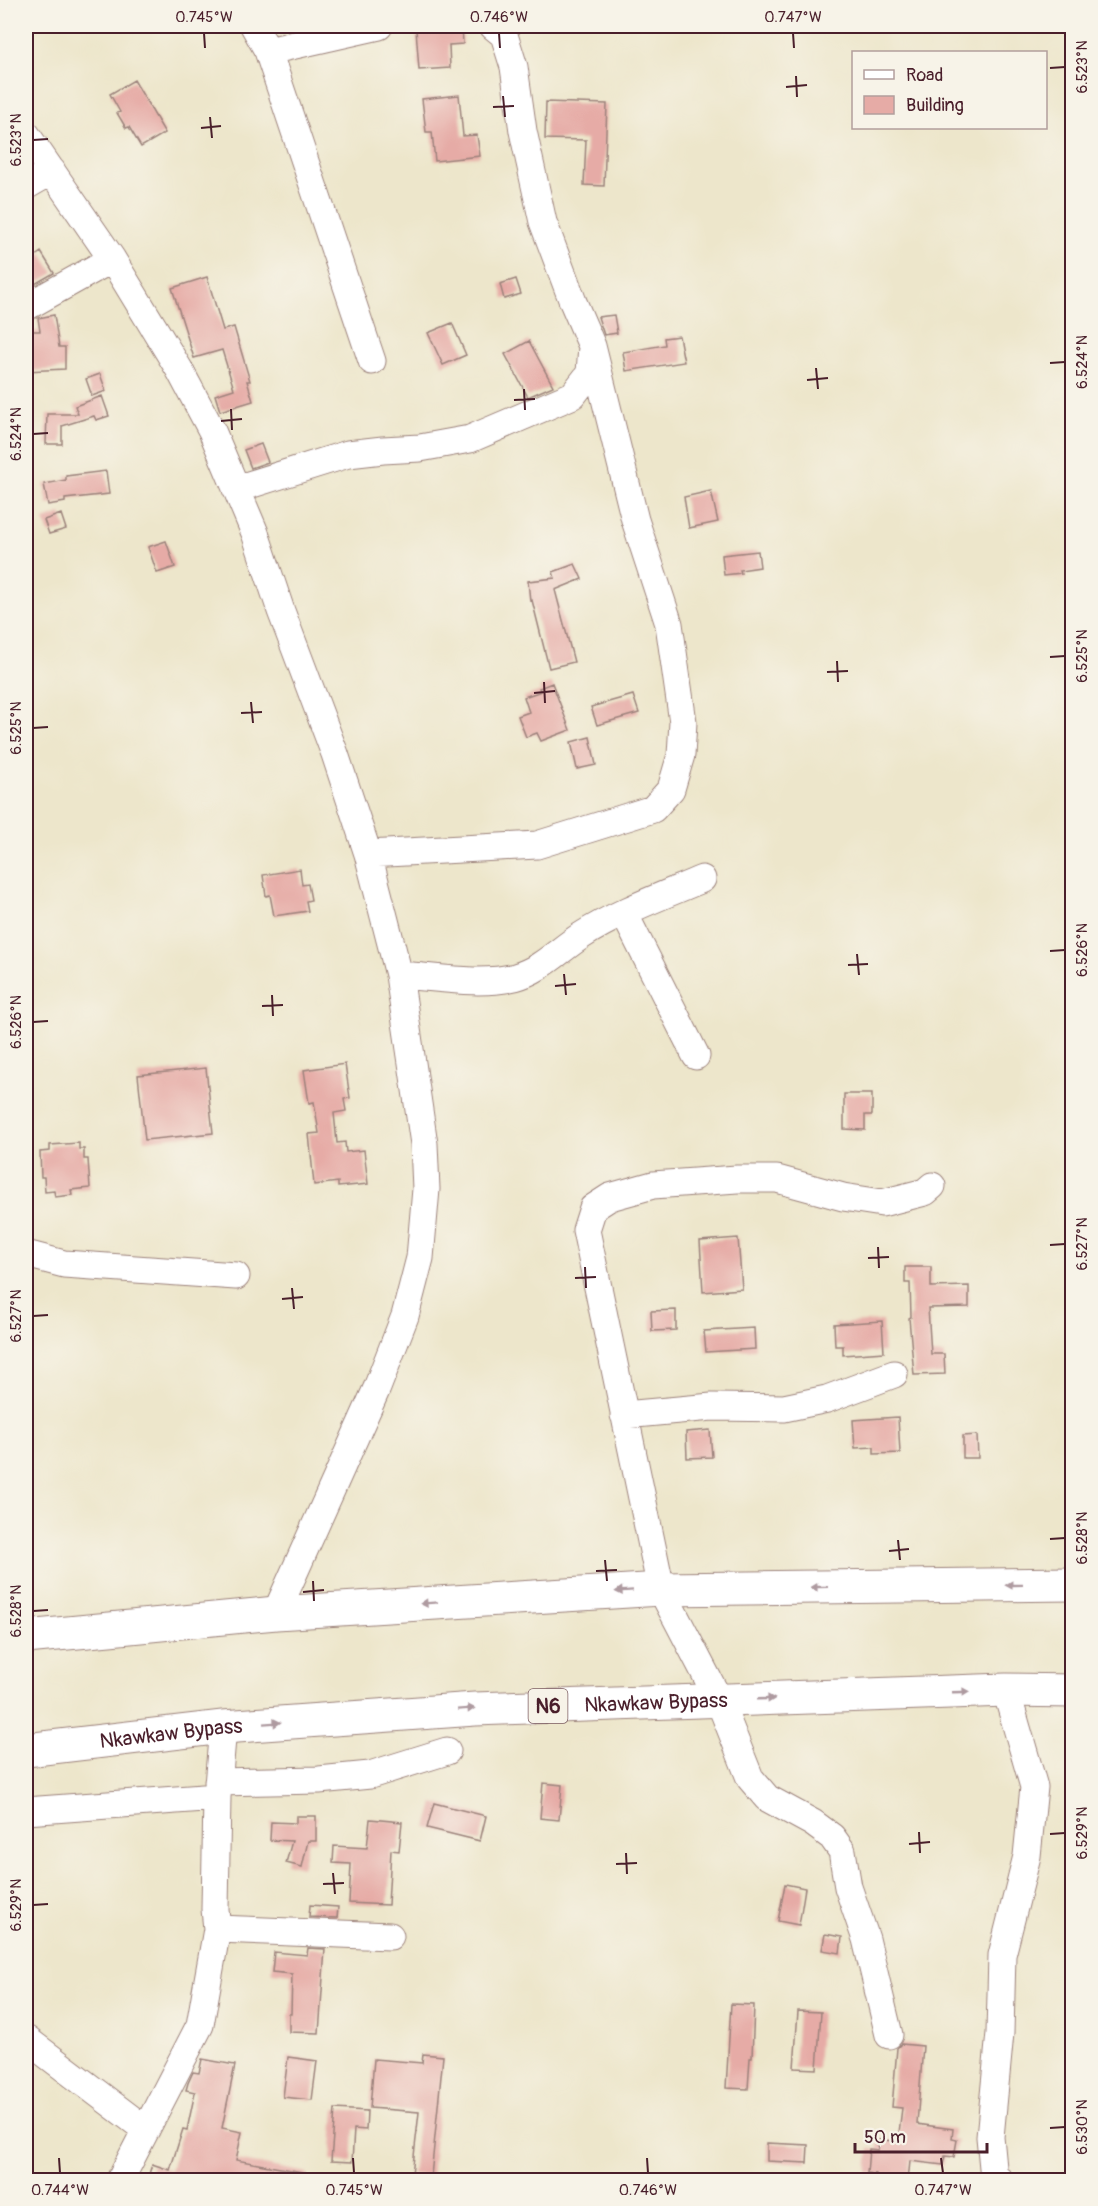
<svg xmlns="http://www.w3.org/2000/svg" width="1098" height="2206" font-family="Pangolin,sans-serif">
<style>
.building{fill:#e6aba6}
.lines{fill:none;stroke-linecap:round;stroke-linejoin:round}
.minor-casing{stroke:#9c827b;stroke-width:29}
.highway-casing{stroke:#9c827b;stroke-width:35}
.minor{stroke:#fff;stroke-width:27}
.highway{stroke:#fff;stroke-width:33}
.oneway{fill:#ae9aa0}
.ticks{fill:none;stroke:#4a1f2b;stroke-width:2}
.labels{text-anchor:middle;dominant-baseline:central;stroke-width:4.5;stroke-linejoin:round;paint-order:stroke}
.shield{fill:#f7f3e8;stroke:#7e5f64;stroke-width:1.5}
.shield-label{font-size:20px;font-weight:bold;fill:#4a1f2b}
.street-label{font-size:21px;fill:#4a1f2b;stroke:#f7f3e8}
.neatline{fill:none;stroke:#4a1f2b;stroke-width:2}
.ticks-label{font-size:15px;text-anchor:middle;fill:#4a1f2b}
</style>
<rect width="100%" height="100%" fill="#f7f3e8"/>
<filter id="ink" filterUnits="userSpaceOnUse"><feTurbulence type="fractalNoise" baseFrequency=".0167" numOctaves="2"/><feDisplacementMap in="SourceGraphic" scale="12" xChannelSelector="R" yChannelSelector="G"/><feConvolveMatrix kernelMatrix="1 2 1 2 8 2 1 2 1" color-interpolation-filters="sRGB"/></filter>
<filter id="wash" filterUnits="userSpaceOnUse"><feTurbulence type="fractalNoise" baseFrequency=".008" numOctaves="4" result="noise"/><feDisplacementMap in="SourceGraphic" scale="24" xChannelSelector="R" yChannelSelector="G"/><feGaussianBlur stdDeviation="1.35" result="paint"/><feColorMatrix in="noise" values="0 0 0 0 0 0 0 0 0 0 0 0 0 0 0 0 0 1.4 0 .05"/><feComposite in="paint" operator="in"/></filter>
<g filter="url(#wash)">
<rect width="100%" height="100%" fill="#ede6cb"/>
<g id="blocks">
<!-- building -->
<path class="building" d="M 462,26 L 463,44 L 449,45 L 450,68 L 419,70 L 416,29 Z
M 134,80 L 165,133 L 141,147 L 129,127 L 126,128 L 117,113 L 120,112 L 110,94 Z
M 459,95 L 463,136 L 477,135 L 480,156 L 435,161 L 432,132 L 426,132 L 422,99 Z
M 546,102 L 607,104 L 604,186 L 584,185 L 586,140 L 545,139 Z
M 41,252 L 54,273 L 26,289 L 26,277 L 33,272 L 27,262 Z
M 207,277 L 223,330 L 234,327 L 250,381 L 247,381 L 253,401 L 220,411 L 215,395 L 234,389 L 222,350 L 194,358 L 172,288 Z
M 516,279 L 521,294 L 504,299 L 500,284 Z
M 54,315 L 59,347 L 65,347 L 65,369 L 26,371 L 26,331 L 40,331 L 38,318 Z
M 614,315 L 617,333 L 604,335 L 598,317 Z
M 452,323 L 466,355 L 443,365 L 428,333 Z
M 679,336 L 684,362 L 626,371 L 623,352 L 665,345 L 664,338 Z
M 529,341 L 553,386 L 528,397 L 505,354 Z
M 100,374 L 106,391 L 92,396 L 86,379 Z
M 102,396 L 109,416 L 96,420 L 94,416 L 62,426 L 62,444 L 46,444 L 47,414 L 78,414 L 75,406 Z
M 261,444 L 268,462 L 251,468 L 244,450 Z
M 106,471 L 109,494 L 65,499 L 65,502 L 48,505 L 44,484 L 66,480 L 66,476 Z
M 711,491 L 718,522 L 689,528 L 684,497 Z
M 61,514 L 66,529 L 49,534 L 44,520 Z
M 166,541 L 175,567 L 157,573 L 148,547 Z
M 758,551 L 760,567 L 740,570 L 741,573 L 724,575 L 722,555 Z
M 575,564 L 582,579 L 555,590 L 574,662 L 549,668 L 532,600 L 530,601 L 528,581 L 555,578 L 553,572 Z
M 552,683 L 570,730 L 541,741 L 537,733 L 526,737 L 518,716 L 529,712 L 524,697 L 541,691 L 539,688 Z
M 633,695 L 639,713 L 597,725 L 591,707 Z
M 590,737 L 596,765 L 577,769 L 571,742 Z
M 300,869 L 302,885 L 308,884 L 311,900 L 306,901 L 308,911 L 274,916 L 270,895 L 266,896 L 263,875 Z
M 345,1064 L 350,1098 L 344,1099 L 346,1111 L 334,1113 L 337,1143 L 345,1142 L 346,1152 L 364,1150 L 368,1184 L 338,1187 L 338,1182 L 314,1185 L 309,1134 L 319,1133 L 314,1102 L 309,1103 L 304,1070 Z
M 206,1068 L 213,1133 L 145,1140 L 138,1075 Z
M 844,1094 L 872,1094 L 872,1115 L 865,1115 L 865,1130 L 844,1129 Z
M 79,1143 L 79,1149 L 84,1149 L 84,1159 L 88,1159 L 90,1188 L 71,1190 L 72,1195 L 55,1197 L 54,1191 L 45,1192 L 44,1177 L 41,1177 L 40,1152 L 50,1151 L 50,1145 Z
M 738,1238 L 742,1289 L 703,1292 L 700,1241 Z
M 905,1267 L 931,1267 L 931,1287 L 969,1286 L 969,1307 L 928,1308 L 931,1354 L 944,1354 L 945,1374 L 914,1375 L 909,1318 L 911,1317 L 910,1283 L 905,1283 Z
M 676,1310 L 676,1330 L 652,1331 L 651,1311 Z
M 882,1321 L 884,1352 L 843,1355 L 843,1346 L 835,1346 L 834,1324 Z
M 754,1328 L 755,1349 L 706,1352 L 704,1331 Z
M 898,1417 L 900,1453 L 874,1454 L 874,1447 L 855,1448 L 853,1420 Z
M 710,1430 L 712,1457 L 687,1458 L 686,1432 Z
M 977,1435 L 978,1458 L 963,1458 L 963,1436 Z
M 543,1783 L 562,1785 L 559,1820 L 540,1818 Z
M 434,1803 L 486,1816 L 480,1841 L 427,1828 Z
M 296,1816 L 316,1816 L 316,1841 L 308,1841 L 302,1867 L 286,1863 L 292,1841 L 270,1840 L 271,1822 L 296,1823 Z
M 370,1819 L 402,1822 L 399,1851 L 391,1850 L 388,1905 L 349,1903 L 351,1864 L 333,1863 L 334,1846 L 367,1848 Z
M 785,1884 L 805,1888 L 799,1925 L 778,1921 Z
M 310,1905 L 338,1907 L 337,1918 L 309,1917 Z
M 825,1934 L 842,1937 L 840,1953 L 822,1950 Z
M 308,1948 L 325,1949 L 319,2033 L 289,2032 L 289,2014 L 291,2014 L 292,1974 L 272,1972 L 274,1952 L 307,1955 Z
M 731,2004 L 754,2005 L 752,2058 L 750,2058 L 748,2089 L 726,2088 Z
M 798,2011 L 821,2012 L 817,2069 L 794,2068 Z
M 901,2044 L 923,2046 L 917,2124 L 953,2129 L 952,2139 L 957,2140 L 954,2157 L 945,2156 L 943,2165 L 910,2161 L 908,2181 L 876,2181 L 876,2174 L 867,2173 L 869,2149 L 878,2150 L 879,2140 L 898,2141 L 902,2108 L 892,2107 L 897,2048 Z
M 423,2054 L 443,2056 L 431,2176 L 412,2174 L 419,2112 L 370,2108 L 374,2059 L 422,2063 Z
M 288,2057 L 317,2061 L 312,2100 L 283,2097 Z
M 202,2059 L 235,2065 L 222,2128 L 242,2132 L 236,2160 L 307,2173 L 307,2181 L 147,2181 L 152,2164 L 170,2170 L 183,2129 L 187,2130 L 195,2092 L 186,2090 L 188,2083 L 193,2072 L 199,2073 Z
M 335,2109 L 367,2111 L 366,2130 L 354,2129 L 352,2162 L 331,2161 Z
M 767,2143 L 808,2145 L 807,2163 L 767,2161 Z"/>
</g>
</g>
<g filter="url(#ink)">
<use href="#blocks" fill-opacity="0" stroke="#9c827b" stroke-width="1.5"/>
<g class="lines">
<defs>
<path id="minor" d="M 254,26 L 268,51 L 372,361
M 268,51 L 379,26
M 26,134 L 112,259 L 179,369 L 212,431 L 255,533 L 281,611 L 335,754 L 368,854 L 399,975 L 424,1144 L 426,1189 L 420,1258 L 405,1316 L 377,1388 L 276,1613
M 26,186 L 52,171
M 26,307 L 112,259
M 236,489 L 348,454 L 383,450 L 420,448 L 470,439 L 573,395 L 590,373 L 592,346 L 573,302 L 543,222 L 523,131 L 514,67 L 504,35 L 493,26
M 368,854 L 537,845 L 653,809 L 671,789 L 681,755 L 683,722 L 669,624 L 635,520 L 592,346
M 624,913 L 696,1056
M 399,975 C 436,977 478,986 515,977 C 541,970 559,950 581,936 C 618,912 662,896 702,879
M 26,1254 L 64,1264 L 236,1276
M 624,1415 L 712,1407 L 784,1408 L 827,1399 L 894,1374
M 218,1782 L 319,1780 L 370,1775 L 447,1751
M 26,1811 L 217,1797
M 217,1929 L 390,1936
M 889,2035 L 866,1939 L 848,1887 L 842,1851 L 832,1837 L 813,1823 L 767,1798 L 750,1778 L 719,1700 L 661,1589 L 586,1230 L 593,1208 L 610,1197 L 653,1185 L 737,1179 L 777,1179 L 843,1197 L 882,1203 L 925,1192 L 932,1186
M 26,2039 L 146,2130
M 120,2180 L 200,2025 L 217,1929 L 215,1909 L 217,1797 L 223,1727
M 999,2180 L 994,2178 L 990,2137 L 1000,2033 L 1002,1955 L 1027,1856 L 1034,1787 L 1006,1690"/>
<g id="highway">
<path d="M 26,1637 L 276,1613 L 661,1589 L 1072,1584"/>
<path id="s1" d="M 26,1750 L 223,1727 L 475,1709 L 1006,1690 L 1072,1691"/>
</g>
</defs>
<!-- minor casing -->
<use href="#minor" class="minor-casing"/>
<!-- highway casing -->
<use href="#highway" class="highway-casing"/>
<!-- minor -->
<use href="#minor" class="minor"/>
<!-- highway -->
<use href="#highway" class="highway"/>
</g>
<!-- one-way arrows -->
<defs><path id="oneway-solid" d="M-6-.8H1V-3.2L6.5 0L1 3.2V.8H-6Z" transform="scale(1.5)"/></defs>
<g class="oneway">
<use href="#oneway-solid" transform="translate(1014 1585) rotate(179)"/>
<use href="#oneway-solid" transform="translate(819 1587) rotate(179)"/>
<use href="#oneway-solid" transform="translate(624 1591) rotate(176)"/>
<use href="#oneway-solid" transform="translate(429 1603) rotate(176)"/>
<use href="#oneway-solid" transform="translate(961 1692) rotate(-2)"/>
<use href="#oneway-solid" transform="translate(766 1699) rotate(-2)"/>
<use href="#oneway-solid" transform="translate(466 1709) rotate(-4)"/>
<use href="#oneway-solid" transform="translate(272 1723) rotate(-4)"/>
</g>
</g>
<!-- ticks -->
<path class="ticks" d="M 204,33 L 205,48M 499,33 L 500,48M 793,33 L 794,48M 1050,68 L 1065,67M 796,76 L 797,97M 786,87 L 807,85M 503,96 L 505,117M 493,107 L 514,106M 210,117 L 212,138M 201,128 L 221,126M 33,140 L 48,139M 1050,363 L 1065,362M 816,368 L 818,389M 807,380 L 828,378M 524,389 L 525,410M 514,400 L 535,399M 231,409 L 232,430M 221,421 L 242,419M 33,434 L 48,433M 1050,657 L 1065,656M 837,661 L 838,682M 827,672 L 848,671M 544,682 L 545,703M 534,693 L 555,691M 251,702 L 253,723M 241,713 L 262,712M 33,728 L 48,727M 1050,951 L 1065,950M 857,954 L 859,975M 848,965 L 868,964M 564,974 L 566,995M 555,986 L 576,984M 272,995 L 273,1016M 262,1006 L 283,1005M 33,1022 L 48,1021M 1050,1245 L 1065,1244M 878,1247 L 879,1268M 868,1258 L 889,1257M 585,1267 L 586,1288M 575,1278 L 596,1277M 292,1288 L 294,1309M 282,1299 L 303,1297M 33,1316 L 48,1315M 1050,1539 L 1065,1538M 898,1540 L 900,1560M 889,1551 L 909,1549M 605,1560 L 607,1581M 596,1571 L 617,1570M 313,1581 L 314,1601M 303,1592 L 324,1590M 33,1611 L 48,1610M 919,1832 L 920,1853M 1050,1834 L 1065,1833M 909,1844 L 930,1842M 626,1853 L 627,1874M 616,1864 L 637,1863M 333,1873 L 335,1894M 323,1884 L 344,1883M 33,1905 L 48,1904M 1050,2128 L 1065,2127M 59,2158 L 60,2173M 353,2158 L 354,2173M 647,2158 L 648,2173M 941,2158 L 943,2173"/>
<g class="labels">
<!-- shield labels -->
<rect class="shield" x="528.5" y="1689" width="39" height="34" rx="4.5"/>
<g class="shield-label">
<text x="548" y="1706">N6</text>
</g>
<!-- street labels -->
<g class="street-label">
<text stroke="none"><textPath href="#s1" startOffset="632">Nkawkaw Bypass</textPath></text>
<text stroke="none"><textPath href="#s1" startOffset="146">Nkawkaw Bypass</textPath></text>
</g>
</g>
<!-- margin -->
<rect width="1098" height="2206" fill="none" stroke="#f7f3e8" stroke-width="66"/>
<!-- legend -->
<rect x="852" y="51" width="195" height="78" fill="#f7f3e8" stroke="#b29e9c" stroke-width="1.5"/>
<rect x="864" y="70" width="30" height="9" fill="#ffffff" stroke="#b29e9c" stroke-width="1.5"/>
<text x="906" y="81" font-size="18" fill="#4a1f2b">Road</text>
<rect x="864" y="96" width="30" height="18" fill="#e6aba6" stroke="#b29e9c" stroke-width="1.5"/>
<text x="906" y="111" font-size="18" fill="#4a1f2b">Building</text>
<!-- scale -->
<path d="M855 2143v9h132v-9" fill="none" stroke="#4a1f2b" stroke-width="3"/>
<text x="864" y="2143" font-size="18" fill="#4a1f2b" stroke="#f7f3e8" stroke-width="4.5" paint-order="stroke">50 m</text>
<rect x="33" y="33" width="1032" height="2140" class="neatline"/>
<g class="ticks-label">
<text x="204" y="22">0.745°W</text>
<text x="499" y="22">0.746°W</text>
<text x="793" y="22">0.747°W</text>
<text transform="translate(1082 67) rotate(-90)" y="5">6.523°N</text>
<text transform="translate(16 140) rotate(-90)" y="5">6.523°N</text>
<text transform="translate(1082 362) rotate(-90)" y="5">6.524°N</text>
<text transform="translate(16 434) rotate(-90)" y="5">6.524°N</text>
<text transform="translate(1082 656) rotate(-90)" y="5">6.525°N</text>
<text transform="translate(16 728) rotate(-90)" y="5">6.525°N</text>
<text transform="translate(1082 950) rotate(-90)" y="5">6.526°N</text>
<text transform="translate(16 1022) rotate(-90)" y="5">6.526°N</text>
<text transform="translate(1082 1244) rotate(-90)" y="5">6.527°N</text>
<text transform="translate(16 1316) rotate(-90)" y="5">6.527°N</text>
<text transform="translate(1082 1538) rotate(-90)" y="5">6.528°N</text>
<text transform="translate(16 1611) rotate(-90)" y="5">6.528°N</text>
<text transform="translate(1082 1833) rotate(-90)" y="5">6.529°N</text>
<text transform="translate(16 1905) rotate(-90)" y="5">6.529°N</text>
<text transform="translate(1082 2127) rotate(-90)" y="5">6.530°N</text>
<text x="60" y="2195">0.744°W</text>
<text x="354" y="2195">0.745°W</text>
<text x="648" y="2195">0.746°W</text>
<text x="943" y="2195">0.747°W</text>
</g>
</svg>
